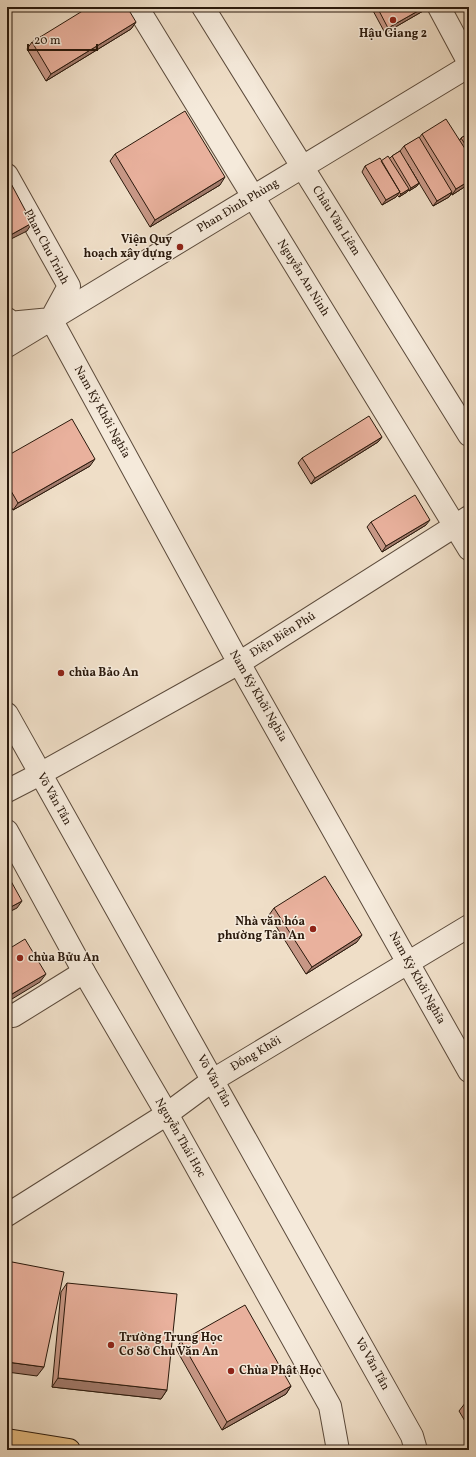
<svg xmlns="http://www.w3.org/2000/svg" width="476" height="1457" font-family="Vollkorn,serif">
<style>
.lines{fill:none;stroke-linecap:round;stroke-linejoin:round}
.minor-casing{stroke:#5b4a3b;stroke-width:24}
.tertiary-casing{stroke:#5b4a3b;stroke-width:24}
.primary-casing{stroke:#2a190c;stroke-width:24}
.minor{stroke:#f5eadb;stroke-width:22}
.tertiary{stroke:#f5eadb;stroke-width:22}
.primary{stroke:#e8bf84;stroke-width:22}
.wall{fill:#c89887;stroke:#2a190c}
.shaded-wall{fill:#a37c6e;stroke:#2a190c}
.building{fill:#e9b19d;stroke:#2a190c}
.poi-dot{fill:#8f2418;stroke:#f5eadb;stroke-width:1.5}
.labels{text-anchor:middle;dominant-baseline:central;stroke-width:3;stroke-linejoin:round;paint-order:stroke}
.poi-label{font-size:12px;font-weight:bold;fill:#2a190c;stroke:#f5eadb;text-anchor:start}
.street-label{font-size:12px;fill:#2a190c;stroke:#f5eadb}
</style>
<rect width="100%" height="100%" fill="#efdec7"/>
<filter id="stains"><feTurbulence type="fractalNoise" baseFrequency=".005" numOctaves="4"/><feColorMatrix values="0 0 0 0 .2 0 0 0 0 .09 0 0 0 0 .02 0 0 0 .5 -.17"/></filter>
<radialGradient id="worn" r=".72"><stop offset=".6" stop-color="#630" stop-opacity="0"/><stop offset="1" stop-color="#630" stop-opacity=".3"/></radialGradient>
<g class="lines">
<defs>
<path id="minor" d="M 439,7 L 469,63
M 7,175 L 69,286 L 51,319
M 7,319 L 9,323 L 51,319
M 51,319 L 239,663 L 469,1071
M 7,791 L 40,774 L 239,663 L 469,517
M 13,1016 L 84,972
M 7,1215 L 167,1114 L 213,1080 L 469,926"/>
<path id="tertiary" d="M 137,7 L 469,549
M 203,7 L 469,435
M 7,346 L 469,66
M 7,714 L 412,1436 L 416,1450
M 7,831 L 84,972 L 167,1114 L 330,1406 L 338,1450"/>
<path id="primary" d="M 7,1440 L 69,1450"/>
</defs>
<!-- minor casing -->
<use href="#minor" class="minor-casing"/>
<!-- tertiary casing -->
<use href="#tertiary" class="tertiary-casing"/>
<!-- primary casing -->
<use href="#primary" class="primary-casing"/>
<!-- minor -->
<use href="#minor" class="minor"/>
<!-- tertiary -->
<use href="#tertiary" class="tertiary"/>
<!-- primary -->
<use href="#primary" class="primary"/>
</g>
<!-- wall -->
<path class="wall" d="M 371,7 L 430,7 L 385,33 Z
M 136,22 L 131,29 L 46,81 L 27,49 L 32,42 Z
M 469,133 L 469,184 L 452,195 L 452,193 L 449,197 L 433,206 L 407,163 L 419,183 L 417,186 L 409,191 L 408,190 L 407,192 L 399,197 L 397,195 L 396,197 L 382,205 L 362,172 L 365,166 L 390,158 L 392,156 L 400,151 L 404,146 L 419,138 L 422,134 L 460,140 L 461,138 Z
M 115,154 L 220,185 L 150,227 L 110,161 Z
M 382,437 L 378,442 L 311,484 L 298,463 L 302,458 Z
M 7,456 L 90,466 L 13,510 L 7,500 Z
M 371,522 L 426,525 L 382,552 L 367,527 Z
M 274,908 L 357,942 L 306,974 L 269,915 Z
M 67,1283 L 167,1390 L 161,1399 L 52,1387 L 61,1292 Z
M 181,1341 L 291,1386 L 286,1394 L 222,1430 L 176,1349 Z
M 469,1400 L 469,1428 L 459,1411 L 466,1402 Z"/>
<!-- shaded-wall -->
<path class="shaded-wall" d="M 425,7 L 430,7 L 385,33 L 388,28 Z
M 136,22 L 131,29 L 46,81 L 51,74 Z
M 225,177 L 220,185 L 150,227 L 155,220 Z
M 469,181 L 469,184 L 452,195 L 456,189 Z
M 419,183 L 417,186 L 409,191 L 411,188 Z
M 409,189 L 407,192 L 399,197 L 401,194 Z
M 400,192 L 396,197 L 382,205 L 386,200 Z
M 452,192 L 449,197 L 433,206 L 437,201 Z
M 32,223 L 27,231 L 7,241 L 7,237 Z
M 382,437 L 378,442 L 311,484 L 315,478 Z
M 95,459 L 90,466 L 13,510 L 18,503 Z
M 430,520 L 426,525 L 382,552 L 386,546 Z
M 22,901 L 17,908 L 7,913 L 7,909 Z
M 362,935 L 357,942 L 306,974 L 312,967 Z
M 46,974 L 40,982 L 7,1002 L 7,997 Z
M 7,1362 L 44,1367 L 37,1376 L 7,1372 Z
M 58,1378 L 167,1390 L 161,1399 L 52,1387 Z
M 291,1386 L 286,1394 L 222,1430 L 227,1422 Z"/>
<!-- building -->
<path class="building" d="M 89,7 L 127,7 L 136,22 L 51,74 L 32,42 Z
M 377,7 L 425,7 L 388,28 Z
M 185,111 L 225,177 L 155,220 L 115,154 Z
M 446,119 L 469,155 L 469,181 L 456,189 L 422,134 Z
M 469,133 L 469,150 L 461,138 Z
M 419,137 L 452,192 L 437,201 L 404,146 Z
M 400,151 L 419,183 L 411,188 L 392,156 Z
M 388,156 L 409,189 L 401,194 L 399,192 L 400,192 L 381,161 Z
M 380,158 L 400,192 L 386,200 L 365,166 Z
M 7,176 L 32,223 L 7,237 Z
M 369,416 L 382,437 L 315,478 L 302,458 Z
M 72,419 L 95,459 L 18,503 L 7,484 L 7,456 Z
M 415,495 L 430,520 L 386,546 L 371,522 Z
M 7,874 L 22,901 L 7,909 Z
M 325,876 L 362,935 L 312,967 L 274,908 Z
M 25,939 L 46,974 L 7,997 L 7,950 Z
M 7,1261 L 64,1272 L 44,1367 L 7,1362 Z
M 67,1283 L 177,1294 L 167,1390 L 58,1378 Z
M 245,1305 L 291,1386 L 227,1422 L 181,1341 Z
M 469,1400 L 469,1408 L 466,1402 Z"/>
<!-- markers -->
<g class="poi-dot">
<circle cx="393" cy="20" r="4"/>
<circle cx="180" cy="247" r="4"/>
<circle cx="61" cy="673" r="4"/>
<circle cx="313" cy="929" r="4"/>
<circle cx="20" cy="958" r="4"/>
<circle cx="111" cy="1345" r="4"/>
<circle cx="231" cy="1371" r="4"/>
</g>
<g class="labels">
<!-- poi labels -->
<g class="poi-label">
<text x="393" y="34" text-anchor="middle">Hậu Giang 2</text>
<text x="172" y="240" text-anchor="end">Viện Quy<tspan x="172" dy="14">hoạch xây dựng</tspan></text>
<text x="69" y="673">chùa Bảo An</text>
<text x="305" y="922" text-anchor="end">Nhà văn hóa<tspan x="305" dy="14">phường Tân An</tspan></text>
<text x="28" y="958">chùa Bửu An</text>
<text x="119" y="1338">Trường Trung Học<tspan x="119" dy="14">Cơ Sở Chu Văn An</tspan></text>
<text x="239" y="1371">Chùa Phật Học</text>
</g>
<!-- street labels -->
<g class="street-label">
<text transform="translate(238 206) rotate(-31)">Phan Đình Phùng</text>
<text transform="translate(336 221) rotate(58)">Châu Văn Liêm</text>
<text transform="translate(46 247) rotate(62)">Phan Chu Trinh</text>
<text transform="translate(303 278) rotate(58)">Nguyễn An Ninh</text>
<text transform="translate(102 412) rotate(61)">Nam Kỳ Khởi Nghĩa</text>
<text transform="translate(283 635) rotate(-32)">Điện Biên Phủ</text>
<text transform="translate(258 696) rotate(60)">Nam Kỳ Khởi Nghĩa</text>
<text transform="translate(54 799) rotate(61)">Võ Văn Tần</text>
<text transform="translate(417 978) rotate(61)">Nam Kỳ Khởi Nghĩa</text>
<text transform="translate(256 1054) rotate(-31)">Đồng Khởi</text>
<text transform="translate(214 1081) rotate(61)">Võ Văn Tần</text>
<text transform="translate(180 1138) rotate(60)">Nguyễn Thái Học</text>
<text transform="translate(372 1364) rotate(61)">Võ Văn Tần</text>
</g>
</g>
<!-- margin -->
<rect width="476" height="1457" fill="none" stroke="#efdec7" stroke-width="24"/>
<rect x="8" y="8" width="460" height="1441" fill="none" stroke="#2a190c" stroke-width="2"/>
<rect x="12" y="12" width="452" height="1433" fill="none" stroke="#2a190c"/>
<!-- scale -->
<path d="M28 44v6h69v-6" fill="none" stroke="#2a190c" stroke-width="2"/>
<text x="34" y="44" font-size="12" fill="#2a190c" stroke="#f5eadb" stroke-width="3" paint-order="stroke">20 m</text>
<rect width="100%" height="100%" filter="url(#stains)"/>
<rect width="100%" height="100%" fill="url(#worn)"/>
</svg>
